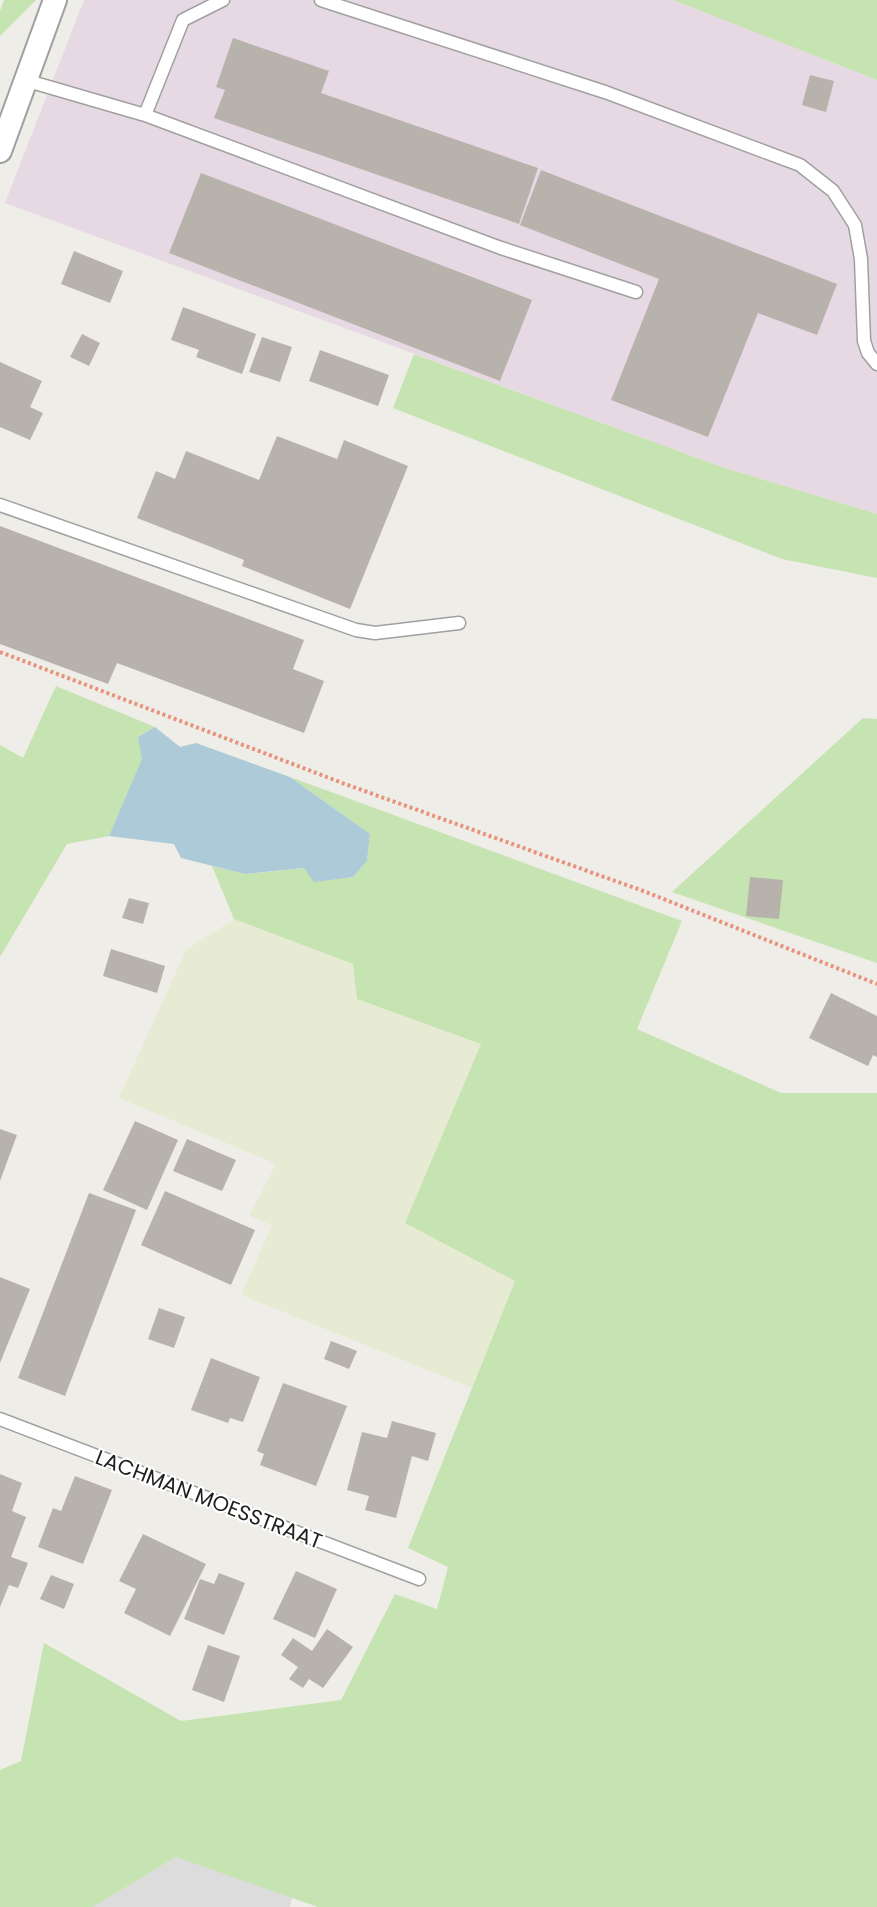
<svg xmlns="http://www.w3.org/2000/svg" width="877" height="1907" font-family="Poppins,sans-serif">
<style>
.residential{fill:#dddcdc}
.industrial{fill:#e7d9e3}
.farmland{fill:#e8ebd4}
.grass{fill:#c6e3b2}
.water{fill:#accad7}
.building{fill:#b8b2ac}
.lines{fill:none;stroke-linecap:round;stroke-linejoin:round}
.service-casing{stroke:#a0a0a0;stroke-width:15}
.minor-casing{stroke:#a0a0a0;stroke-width:26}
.path{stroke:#ea917c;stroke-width:4;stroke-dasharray:3 3;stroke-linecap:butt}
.service{stroke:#fff;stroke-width:12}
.minor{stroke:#fff;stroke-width:22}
.labels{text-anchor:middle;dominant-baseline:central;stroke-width:4.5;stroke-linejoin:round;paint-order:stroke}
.street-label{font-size:21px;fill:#1f1f1f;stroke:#fff}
</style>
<rect width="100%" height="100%" fill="#efede7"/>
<!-- residential -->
<path class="residential" d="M 176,1857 L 292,1897 L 290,1907 L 93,1907 Z"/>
<!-- industrial -->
<path class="industrial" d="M 84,0 L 673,0 L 877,80 L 877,514 L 722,467 L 5,203 Z"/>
<!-- farmland -->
<path class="farmland" d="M 234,919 L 353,964 L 357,999 L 481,1044 L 406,1222 L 515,1281 L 472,1388 L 241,1295 L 272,1225 L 249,1216 L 276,1164 L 119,1098 L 186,950 Z"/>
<!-- grass -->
<path class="grass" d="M 4,0 L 36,0 L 0,36 L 0,11 Z
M 673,0 L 877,0 L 877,80 Z
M 414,354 L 722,467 L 877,514 L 877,578 L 782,559 L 393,408 Z
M 56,686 L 155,727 L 138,737 L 143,759 L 109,836 L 67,844 L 0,957 L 0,745 L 23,758 Z
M 863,718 L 877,719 L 877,963 L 672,892 Z
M 290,777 L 682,921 L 637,1029 L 781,1093 L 877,1093 L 877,1907 L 318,1907 L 176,1857 L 93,1907 L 0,1907 L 0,1770 L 21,1761 L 44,1643 L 181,1721 L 341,1700 L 395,1594 L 437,1609 L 448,1567 L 408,1548 L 515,1281 L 405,1223 L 481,1044 L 357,999 L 353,964 L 234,919 L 212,866 L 246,874 L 304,868 L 315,881 L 353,877 L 367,861 L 370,834 Z"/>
<!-- water -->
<path class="water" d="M 155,727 L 180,747 L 196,743 L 290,777 L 370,834 L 367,861 L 353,877 L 314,882 L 304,868 L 245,874 L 181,858 L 174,844 L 109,836 L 142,759 L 138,737 Z"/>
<!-- building -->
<path class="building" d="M 233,38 L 329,71 L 321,93 L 538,168 L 519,224 L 214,118 L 225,90 L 216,87 Z
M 810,75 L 834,81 L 826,112 L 802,105 Z
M 541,170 L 837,284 L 817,335 L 758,313 L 708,437 L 611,400 L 659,279 L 520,225 Z
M 201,173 L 532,300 L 500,381 L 169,253 Z
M 74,251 L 123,271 L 110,303 L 61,284 Z
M 183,307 L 256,334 L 242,374 L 196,357 L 199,350 L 171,340 Z
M 82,334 L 100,343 L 89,366 L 70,357 Z
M 262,337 L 292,347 L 280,382 L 249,372 Z
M 320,350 L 389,375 L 378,406 L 309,381 Z
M 0,362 L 42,381 L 30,407 L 43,413 L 30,440 L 0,427 Z
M 277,436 L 337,459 L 344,440 L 408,466 L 350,609 L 242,566 L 244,560 L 137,518 L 156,471 L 175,479 L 186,451 L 259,480 Z
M 0,526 L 304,640 L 293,669 L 324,681 L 304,733 L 117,663 L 108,684 L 0,644 Z
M 750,877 L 783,880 L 779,919 L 746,916 Z
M 129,898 L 149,903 L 143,924 L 122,918 Z
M 111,949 L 165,966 L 157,993 L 103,976 Z
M 831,993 L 877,1016 L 877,1057 L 873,1055 L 868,1066 L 809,1038 Z
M 135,1121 L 178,1140 L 147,1210 L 103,1190 Z
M 0,1129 L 17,1135 L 0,1181 Z
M 187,1139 L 236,1160 L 222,1191 L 173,1171 Z
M 165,1191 L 255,1230 L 231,1285 L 141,1245 Z
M 89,1193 L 136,1210 L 65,1396 L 18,1378 Z
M 0,1277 L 30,1289 L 0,1363 Z
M 159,1308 L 185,1317 L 174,1348 L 148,1339 Z
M 331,1341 L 357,1351 L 349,1369 L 324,1359 Z
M 211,1358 L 260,1377 L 243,1422 L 230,1418 L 228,1423 L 191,1410 Z
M 283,1383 L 347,1406 L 316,1486 L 260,1465 L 264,1454 L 257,1451 Z
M 392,1421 L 436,1433 L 428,1461 L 412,1456 L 396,1518 L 365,1510 L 369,1496 L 347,1490 L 362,1432 L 387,1438 Z
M 0,1474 L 22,1483 L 12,1511 L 26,1517 L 11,1557 L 28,1563 L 18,1588 L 9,1585 L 0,1607 Z
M 75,1476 L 112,1490 L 83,1564 L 38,1547 L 53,1508 L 61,1511 Z
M 143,1534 L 206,1564 L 170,1636 L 124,1613 L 136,1589 L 119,1581 Z
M 296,1571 L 337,1589 L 315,1638 L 273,1619 Z
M 219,1573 L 245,1583 L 224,1635 L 184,1619 L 200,1579 L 214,1584 Z
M 51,1575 L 74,1584 L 64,1609 L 40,1599 Z
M 327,1629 L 353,1647 L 323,1688 L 309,1679 L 303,1688 L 289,1679 L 298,1667 L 281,1655 L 293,1638 L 312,1651 Z
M 208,1645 L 240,1656 L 224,1702 L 192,1690 Z"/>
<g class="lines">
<defs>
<path id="service" d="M 321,0 L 605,92 L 800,165 L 833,191 L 855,225 L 861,259 L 864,341 L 868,353 L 877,364
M 28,81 L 145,115 L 501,248 L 636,292
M 145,115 L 183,20 L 223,0
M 0,505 L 356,630 L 375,633 L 459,623
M 0,1419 L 419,1579"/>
<path id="minor" d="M 0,151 L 55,0"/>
</defs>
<!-- service casing -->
<use href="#service" class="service-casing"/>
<!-- minor casing -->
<use href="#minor" class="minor-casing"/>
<!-- path -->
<path class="path" d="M 0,652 L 345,784 L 646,892 L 877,984"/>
<!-- service -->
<use href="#service" class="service"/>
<!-- minor -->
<use href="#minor" class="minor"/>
</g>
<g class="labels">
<!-- street labels -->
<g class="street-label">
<text transform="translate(209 1499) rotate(21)">LACHMAN MOESSTRAAT</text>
</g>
</g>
</svg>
